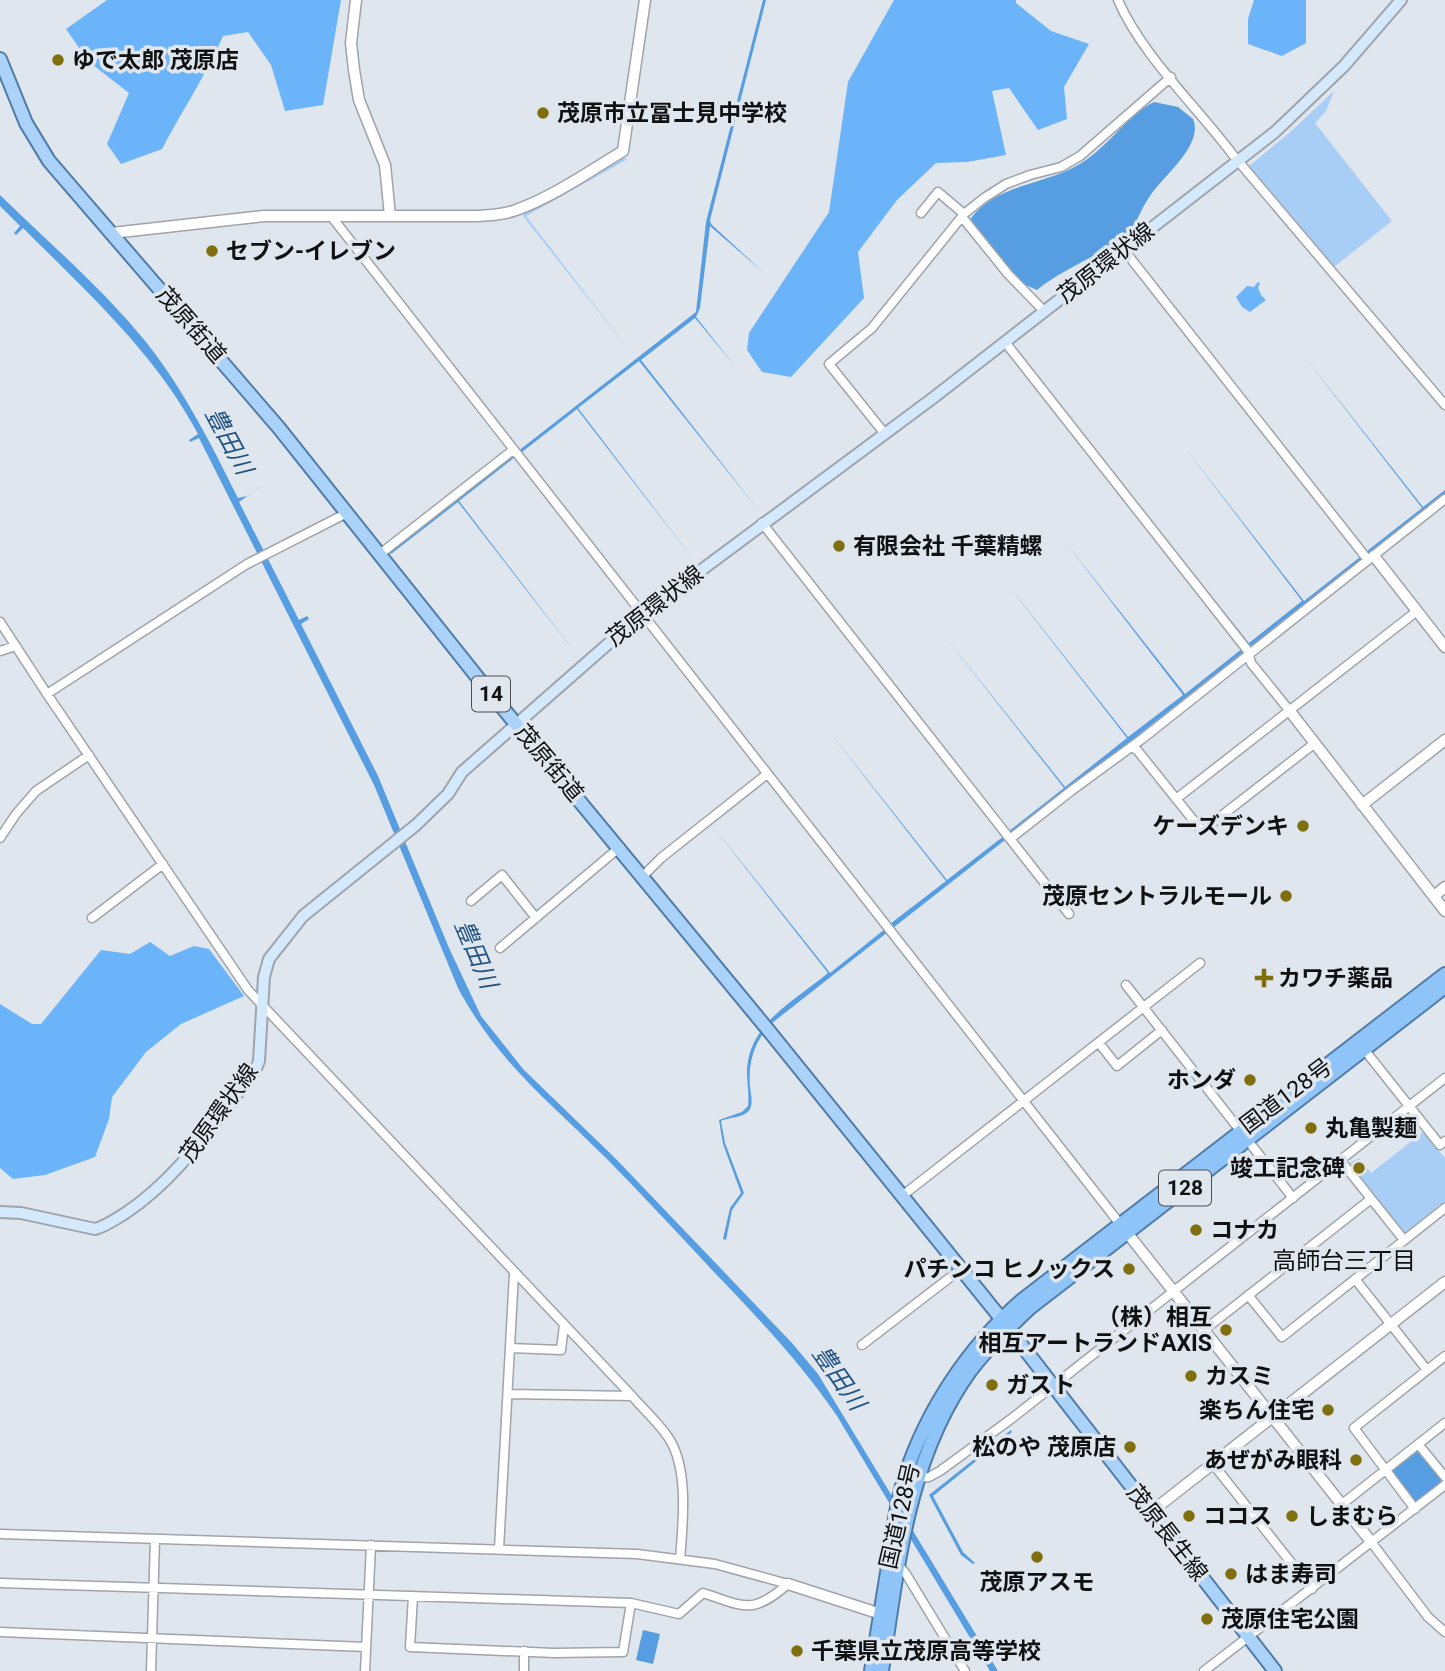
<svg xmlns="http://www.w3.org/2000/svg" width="1445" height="1671" font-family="Roboto,'Noto Sans JP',sans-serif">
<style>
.green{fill:#a8cef5}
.forest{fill:#6bb4f9}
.water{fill:#569de2}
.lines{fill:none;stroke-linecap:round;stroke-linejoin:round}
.minor-casing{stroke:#9ea4aa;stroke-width:11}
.tertiary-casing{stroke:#9ea4aa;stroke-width:13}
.secondary-casing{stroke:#9ea4aa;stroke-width:14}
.primary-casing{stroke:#507ca7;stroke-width:16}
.trunk-casing{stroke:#507ca7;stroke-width:16}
.minor{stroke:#fff;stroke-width:8}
.tertiary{stroke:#fff;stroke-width:10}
.secondary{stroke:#d5e9fc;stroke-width:10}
.primary{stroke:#abd3fa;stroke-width:12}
.trunk{stroke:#8fc4f8;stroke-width:12}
.poi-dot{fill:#7f6f0e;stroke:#e0e6ed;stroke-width:2.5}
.labels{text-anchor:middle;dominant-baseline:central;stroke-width:7;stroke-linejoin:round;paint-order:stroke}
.shield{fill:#e0e6ed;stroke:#4e5154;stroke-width:2}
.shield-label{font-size:21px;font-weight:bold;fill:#0f1113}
.poi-label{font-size:23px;font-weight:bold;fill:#0f1113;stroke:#e0e6ed;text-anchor:start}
.street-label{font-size:23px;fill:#0f1113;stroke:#e0e6ed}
.water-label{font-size:24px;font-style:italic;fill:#225482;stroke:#e0e6ed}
.neighbourhood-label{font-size:24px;fill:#0f1113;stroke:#e0e6ed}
</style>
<rect width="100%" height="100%" fill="#e0e6ed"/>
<!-- green -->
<path class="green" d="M 1334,91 L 1326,111 L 1315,123 L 1392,221 L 1334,267 L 1391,333 L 1390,334 L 1249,166 L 1288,134 Z
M 622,158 L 628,159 L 526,216 L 632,354 L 523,216 L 524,212 Z
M 1423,1132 L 1445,1158 L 1445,1202 L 1406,1233 L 1403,1232 L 1351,1166 L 1351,1162 L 1359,1158 L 1371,1173 Z"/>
<!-- forest -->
<path class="forest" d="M 107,0 L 341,0 L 323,105 L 285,111 L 271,65 L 248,32 L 223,36 C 206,75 182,111 162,149 L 121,164 L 107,144 L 129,93 L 89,62 L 66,29 Z
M 894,0 L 1016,0 L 1016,3 L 1051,31 L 1089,44 L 1064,87 L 1067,119 L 1038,130 L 1009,88 L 992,91 L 1006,155 L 967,162 L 936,163 L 897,200 L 858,252 L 864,298 L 791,377 L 762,372 L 747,350 L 749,333 L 829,212 L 848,82 Z
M 1254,0 L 1306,0 L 1306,43 L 1282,56 L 1248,44 L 1248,19 Z
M 1258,282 L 1260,283 L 1258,288 L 1261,295 L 1266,300 L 1250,312 L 1242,307 L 1236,297 L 1247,286 L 1254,287 Z
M 150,942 L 170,956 L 194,946 L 209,949 L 244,996 L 181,1024 L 146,1052 L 112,1097 L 109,1119 L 95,1157 L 45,1175 L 13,1179 L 0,1168 L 0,1004 L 32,1024 L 41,1024 L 101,950 L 130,954 Z"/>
<!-- water -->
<path class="water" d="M 763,0 L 766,0 L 710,220 L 711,224 L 764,273 L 710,226 L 700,308 L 696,317 L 734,365 L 695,318 L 641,360 L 760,512 L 639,361 L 578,408 L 693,559 L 577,409 L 522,452 L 537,473 L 515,457 L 459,501 L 576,654 L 458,502 L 391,554 L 389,552 L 696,312 L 706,222 Z
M 1154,102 L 1178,107 L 1193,119 C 1204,145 1163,176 1150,196 C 1136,216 1141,222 1119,239 C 1094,259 1062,269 1037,290 L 1019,282 L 973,225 L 971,218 C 997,184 1044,185 1078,165 C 1106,150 1126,116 1154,102 Z
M 0,195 C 49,243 103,289 146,342 C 184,390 211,444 238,498 L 247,496 L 264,484 L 239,502 L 299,620 L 307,616 L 309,619 L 301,624 L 378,776 L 449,948 L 481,1016 L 523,1069 L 616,1159 L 792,1343 L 818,1374 L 998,1671 L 990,1671 L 837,1416 C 801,1363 758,1318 713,1271 C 678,1233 643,1196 607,1159 C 549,1101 498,1063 458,988 L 374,785 L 199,438 L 190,442 L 189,440 L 198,434 C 155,353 87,292 23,228 L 16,235 L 14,233 L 20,226 L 0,206 Z
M 1304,356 L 1423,507 L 1445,490 L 1445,494 L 772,1023 C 754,1041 748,1062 750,1087 C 751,1094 753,1103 750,1109 C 745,1118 729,1117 721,1121 L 725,1143 L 744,1193 L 732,1210 L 726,1240 L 723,1239 L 730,1208 L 741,1193 L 723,1144 L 719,1120 L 742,1112 L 748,1106 C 750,1091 745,1076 748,1061 C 755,1020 798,998 828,973 L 711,824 L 830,973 L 890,925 L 883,916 L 890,924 L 946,881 L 828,730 L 947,880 L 1009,832 L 891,681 L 1009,831 L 1064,788 L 946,638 L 1065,787 L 1127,738 L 1012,590 L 1128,737 L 1183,695 L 1066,543 L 1185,694 L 1248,644 L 1131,496 L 1249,643 L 1302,601 L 1186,449 L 1304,601 L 1360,557 L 1242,407 L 1248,401 L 1367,551 L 1422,508 Z
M 1011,1430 L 1012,1432 L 933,1496 L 963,1552 L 975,1563 L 973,1564 L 961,1555 L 929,1495 Z
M 1417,1451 L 1420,1452 L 1443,1480 L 1416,1503 L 1391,1474 L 1392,1470 Z
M 643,1630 L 660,1634 L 653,1664 L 636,1660 Z"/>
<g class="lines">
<defs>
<path id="minor" d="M 1118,0 C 1141,54 1197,107 1233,155 L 1445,405
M 921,213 L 938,192 L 964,214
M 331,216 L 1120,1224
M 962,217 L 1008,274 L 1044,311
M 1124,250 L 1368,560
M 1005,342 L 1248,651 L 1251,663 L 1289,710
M 885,434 L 829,364 L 872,328 L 964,214 L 984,198 L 1006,184 L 1030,175 L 1061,167 L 1080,156 L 1171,77
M 762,523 L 1069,914
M 380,554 L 513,450
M 0,622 L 47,694 L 248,990 L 632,1396 C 644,1410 658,1422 668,1437 C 689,1467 683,1524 680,1559
M 0,651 L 16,646
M 47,694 L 247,564 L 347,513
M 1131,747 L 1137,750 L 1202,831 L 1315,743
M 1176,799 L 1417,611
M 0,838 L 16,814 L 36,791 L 89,755
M 1010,839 L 1071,791 L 1142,739 L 1445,499
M 643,876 L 661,858 L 767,774
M 471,901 L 502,875 L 536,918
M 92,918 L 163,864
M 500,948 L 620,847
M 1126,985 L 1293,1198
M 1099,1043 L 1117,1066 L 1162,1030
M 1363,1048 L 1440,1145 L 1445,1141
M 1341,1161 L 1404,1240
M 902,1196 L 1200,963
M 1355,1279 L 1427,1370
M 1248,1295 L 1282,1337 L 1445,1208
M 1203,1331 L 1371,1199
M 862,1345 L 961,1269
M 510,1348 L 561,1350 L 564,1325
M 508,1394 L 632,1396
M 1418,1444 L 1445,1477
M 1213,1464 L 1312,1589
M 918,1478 L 929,1477 L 940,1471 L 1011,1419 L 1445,1078
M 1341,1505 L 1445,1423
M 1415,1509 L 1354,1428 L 1445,1356
M 0,1534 L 637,1554 L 715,1564 L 788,1584
M 1372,1543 L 1428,1617 L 1445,1632
M 499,1549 L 514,1273
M 897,1563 L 906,1574 L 965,1671
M 0,1583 L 631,1603 L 679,1614 L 703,1593 C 746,1607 752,1615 788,1584
M 413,1596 L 410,1647 L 554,1653 L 623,1652 L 631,1603
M 0,1632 L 366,1647
M 151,1671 L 155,1539
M 365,1671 L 371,1545
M 524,1671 L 524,1651
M 1204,1671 L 1445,1485"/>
<path id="tertiary" d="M 356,0 L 351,43 L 354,70 L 359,100 L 385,165 L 390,216
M 112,233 L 264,216 L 478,216 C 491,215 504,215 516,210 C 553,197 590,171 623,151 L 645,0
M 1374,556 L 1445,647
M 1289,710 L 1445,911
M 1362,805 L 1445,740
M 1434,896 L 1445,887
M 1125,1230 L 1372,1543
M 1151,1512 L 1445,1282
M 788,1584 L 884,1615"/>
<path id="secondary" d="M 0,1212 L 21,1213 L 95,1229 C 106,1226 114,1220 124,1214 C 179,1178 214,1122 255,1071 L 259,1061 L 264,977 L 269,959 L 303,916 L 416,825 L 448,794 L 462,772 L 641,615 L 933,398 L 1275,132 L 1344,66 L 1401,0"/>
<path id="primary" d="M 0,59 L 26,123 L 49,161 L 279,428 L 478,678 L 769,1031 L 995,1311 L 1275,1671"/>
<path id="trunk" d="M 871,1671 C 877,1634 883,1597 889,1560 C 893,1532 896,1503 905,1476 C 927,1409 969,1346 1022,1300 L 1445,974
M 882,1671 C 898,1568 907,1458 971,1370 C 988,1348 1009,1328 1030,1308 L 1445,987"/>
</defs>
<!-- minor casing -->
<use href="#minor" class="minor-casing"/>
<!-- tertiary casing -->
<use href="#tertiary" class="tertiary-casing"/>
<!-- secondary casing -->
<use href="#secondary" class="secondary-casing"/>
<!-- primary casing -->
<use href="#primary" class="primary-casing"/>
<!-- trunk casing -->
<use href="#trunk" class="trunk-casing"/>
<!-- minor -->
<use href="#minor" class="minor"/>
<!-- tertiary -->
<use href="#tertiary" class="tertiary"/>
<!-- secondary -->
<use href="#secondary" class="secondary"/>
<!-- primary -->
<use href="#primary" class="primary"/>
<!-- trunk -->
<use href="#trunk" class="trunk"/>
</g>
<!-- markers -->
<g class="poi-dot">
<circle cx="58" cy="60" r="7"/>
<circle cx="543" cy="113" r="7"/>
<circle cx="212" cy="251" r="7"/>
<circle cx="839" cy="546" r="7"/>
<circle cx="1303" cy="826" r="7"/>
<circle cx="1286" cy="896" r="7"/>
<path d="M1260.5 967.5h7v7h7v7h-7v7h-7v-7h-7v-7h7z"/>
<circle cx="1250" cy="1080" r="7"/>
<circle cx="1311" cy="1128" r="7"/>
<circle cx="1359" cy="1168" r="7"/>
<circle cx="1196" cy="1230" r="7"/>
<circle cx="1129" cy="1269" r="7"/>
<circle cx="1226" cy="1330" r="7"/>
<circle cx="1191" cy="1376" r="7"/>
<circle cx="992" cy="1385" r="7"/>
<circle cx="1328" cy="1410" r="7"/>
<circle cx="1130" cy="1447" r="7"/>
<circle cx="1356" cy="1460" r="7"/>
<circle cx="1189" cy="1516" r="7"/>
<circle cx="1292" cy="1516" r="7"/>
<circle cx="1037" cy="1557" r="7"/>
<circle cx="1231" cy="1574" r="7"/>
<circle cx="1207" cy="1619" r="7"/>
<circle cx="797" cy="1651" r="7"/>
</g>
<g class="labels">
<!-- shield labels -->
<g class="shield">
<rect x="472" y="676.5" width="38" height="35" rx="5"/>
<rect x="1159" y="1170.5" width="52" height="35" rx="5"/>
</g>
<g class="shield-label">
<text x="491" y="694">14</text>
<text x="1185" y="1188">128</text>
</g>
<!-- poi labels -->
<g class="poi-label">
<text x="72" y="60">ゆで太郎 茂原店</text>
<text x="557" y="113">茂原市立冨士見中学校</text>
<text x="226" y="251">セブン-イレブン</text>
<text x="853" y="546">有限会社 千葉精螺</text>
<text x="1289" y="826" text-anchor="end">ケーズデンキ</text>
<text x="1272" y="896" text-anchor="end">茂原セントラルモール</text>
<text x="1278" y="978">カワチ薬品</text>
<text x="1236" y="1080" text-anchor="end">ホンダ</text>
<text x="1325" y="1128">丸亀製麺</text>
<text x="1345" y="1168" text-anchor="end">竣工記念碑</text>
<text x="1210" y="1230">コナカ</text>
<text x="1115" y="1269" text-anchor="end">パチンコ ヒノックス</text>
<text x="1212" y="1317" text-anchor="end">（株）相互<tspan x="1212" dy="26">相互アートランドAXIS</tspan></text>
<text x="1205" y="1376">カスミ</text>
<text x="1006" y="1385">ガスト</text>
<text x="1314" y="1410" text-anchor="end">楽ちん住宅</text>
<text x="1116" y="1447" text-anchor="end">松のや 茂原店</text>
<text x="1342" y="1460" text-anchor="end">あぜがみ眼科</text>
<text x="1203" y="1516">ココス</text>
<text x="1306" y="1516">しまむら</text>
<text x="1245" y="1574">はま寿司</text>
<text x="1037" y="1582" text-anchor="middle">茂原アスモ</text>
<text x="1221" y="1619">茂原住宅公園</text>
<text x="811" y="1651">千葉県立茂原高等学校</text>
</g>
<!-- street labels -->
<g class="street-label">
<text transform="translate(1106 263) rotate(-38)">茂原環状線</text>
<text transform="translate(191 325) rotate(49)">茂原街道</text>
<text transform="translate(655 606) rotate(-38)">茂原環状線</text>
<text transform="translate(549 763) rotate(50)">茂原街道</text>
<text transform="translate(1286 1096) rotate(-37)">国道128号</text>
<text transform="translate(219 1113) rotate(-54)">茂原環状線</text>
<text transform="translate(900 1516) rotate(-77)">国道128号</text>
<text transform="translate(1167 1533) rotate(52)">茂原長生線</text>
</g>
<!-- water labels -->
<g class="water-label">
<text transform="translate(229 441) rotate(62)">豊田川</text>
<text transform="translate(476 954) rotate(67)">豊田川</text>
<text transform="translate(839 1378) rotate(55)">豊田川</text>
</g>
<!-- neighbourhood labels -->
<g class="neighbourhood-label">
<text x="1344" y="1261">高師台三丁目</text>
</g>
</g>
</svg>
